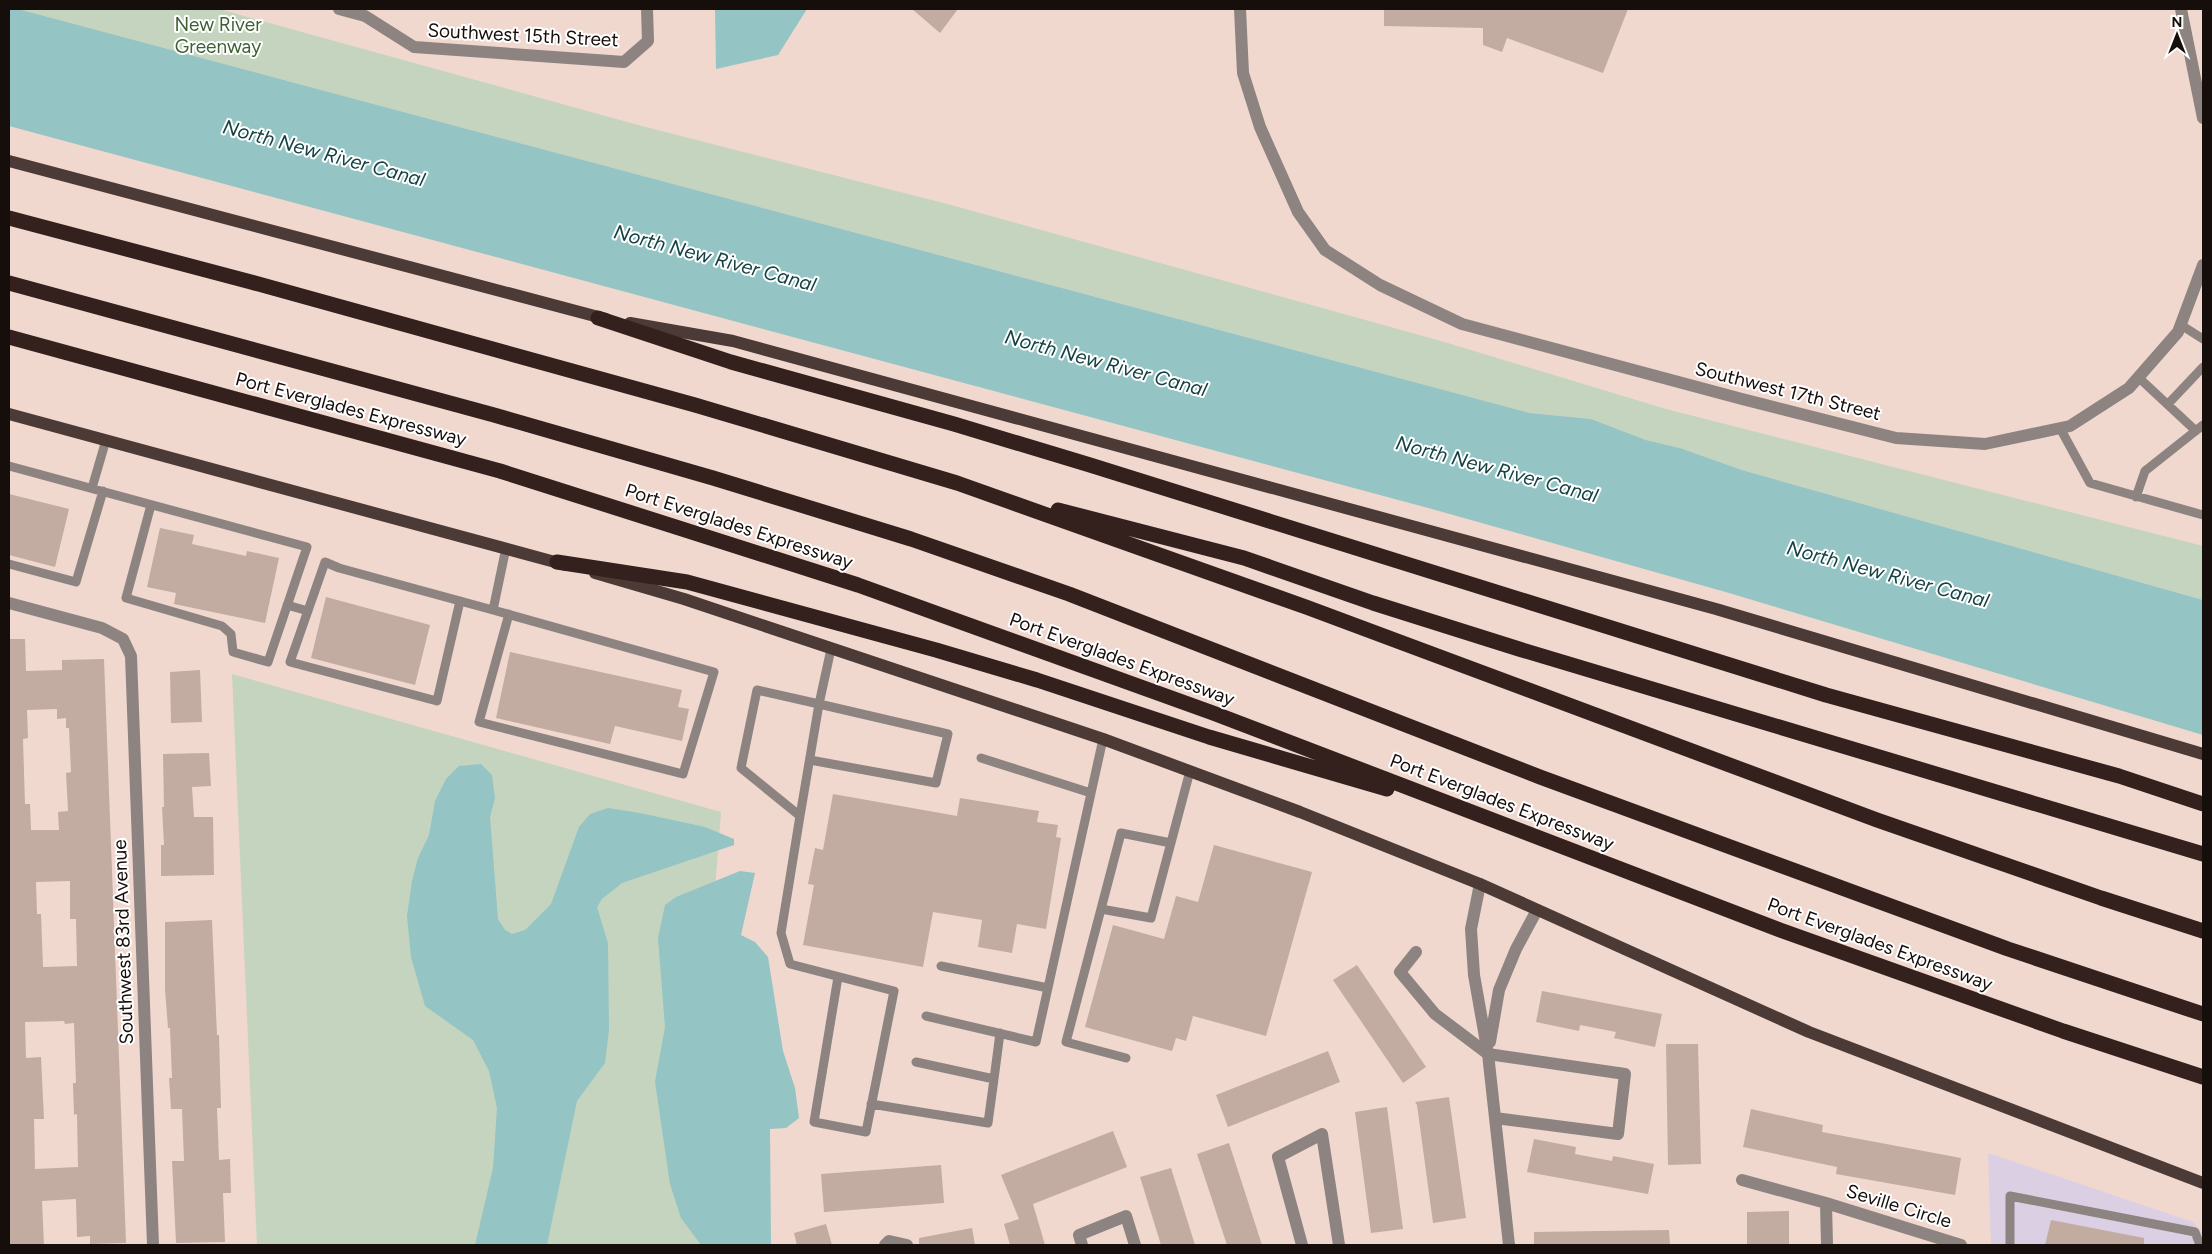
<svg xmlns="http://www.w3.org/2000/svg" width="2212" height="1254" font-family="Figtree,sans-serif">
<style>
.commercial{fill:#dacfe3}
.green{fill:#c4d4bf}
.water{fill:#94c4c4}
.building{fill:#c2aba1;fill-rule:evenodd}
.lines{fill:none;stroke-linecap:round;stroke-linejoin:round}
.service{stroke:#8d8381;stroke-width:9}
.minor{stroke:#8d8381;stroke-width:12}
.primary{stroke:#4c3a37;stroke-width:12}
.motorway{stroke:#34211e;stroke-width:15}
.labels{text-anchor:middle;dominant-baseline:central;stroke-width:4;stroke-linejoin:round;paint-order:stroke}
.park-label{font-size:19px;fill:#3d5f32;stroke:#fff}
.street-label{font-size:19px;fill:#160e0b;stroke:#fff}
.water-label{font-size:20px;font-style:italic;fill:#164243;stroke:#fff}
</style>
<rect width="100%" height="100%" fill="#f0d8ce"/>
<!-- commercial -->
<path class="commercial" d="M 1988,1153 L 2193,1222 L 2203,1234 L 2203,1245 L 1991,1245 Z"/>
<!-- green -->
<path class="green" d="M 18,9 L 219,9 L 638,125 L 951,205 L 1441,341 L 1666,409 L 2203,546 L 2203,600 L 1742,470 L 1680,448 L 1646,440 L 1591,419 L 1530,413 Z
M 232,674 L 721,812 L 712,927 L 751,1245 L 257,1245 Z"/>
<!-- water -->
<path class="water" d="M 9,9 L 18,9 L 1530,413 L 1591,419 L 1646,440 L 1680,448 L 1742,470 L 2203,600 L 2203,735 L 1729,593 L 1432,509 L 9,126 Z
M 715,9 L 807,9 L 778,55 L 716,69 Z
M 481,764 L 492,775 L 495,798 L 490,817 L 498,919 L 505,930 L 512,934 L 525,930 L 551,904 L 579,827 L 590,814 L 608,808 L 640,813 L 705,827 L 734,839 L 734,845 L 622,883 L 602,899 L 597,907 L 608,943 L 609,1030 L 605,1063 L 577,1101 L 547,1245 L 475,1245 L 493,1168 L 497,1108 L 489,1071 L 473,1040 L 425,1006 L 411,957 L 407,916 L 412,881 L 418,858 L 429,835 L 435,801 L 446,779 L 459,766 Z
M 740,871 L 755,873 L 741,935 L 755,942 L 768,957 L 783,1051 L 795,1088 L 799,1118 L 786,1128 L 770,1129 L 771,1245 L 701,1245 L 681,1218 L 670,1184 L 655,1082 L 665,1027 L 658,938 L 665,905 L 676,897 Z"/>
<!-- building -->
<path class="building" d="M 912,9 L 958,9 L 940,33 Z
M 1384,9 L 1628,9 L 1603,73 L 1507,38 L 1502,52 L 1483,45 L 1483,28 L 1384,26 Z
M 9,494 L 69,509 L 55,567 L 9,555 Z
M 160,528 L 194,535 L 192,544 L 246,556 L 247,551 L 279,558 L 265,623 L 174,604 L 176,593 L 147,587 Z
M 326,597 L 430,625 L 415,685 L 311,658 Z
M 9,639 L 25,639 L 26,671 L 62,670 L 62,660 L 104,659 L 126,1243 L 90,1244 L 90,1236 L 77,1237 L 76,1199 L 42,1201 L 44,1245 L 9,1245 ZM 57,709 L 57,719 L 66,718 L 66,728 L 69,728 L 71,772 L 66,773 L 68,811 L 58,812 L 59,830 L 31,830 L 30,804 L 25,804 L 23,739 L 28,738 L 27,710 ZM 70,881 L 70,919 L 76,919 L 77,966 L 43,967 L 41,914 L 37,914 L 36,882 ZM 64,1021 L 65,1024 L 74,1023 L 76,1083 L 73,1083 L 74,1115 L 77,1114 L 78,1167 L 35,1169 L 34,1119 L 44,1119 L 41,1057 L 26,1058 L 25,1022 Z
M 510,652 L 682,690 L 678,707 L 689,709 L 682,741 L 615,726 L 610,744 L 496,718 Z
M 200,670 L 202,722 L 171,723 L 170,672 Z
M 209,753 L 211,786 L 192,787 L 194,817 L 213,817 L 214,875 L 161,876 L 161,845 L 164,845 L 162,807 L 164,807 L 163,754 Z
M 833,794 L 957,816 L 960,798 L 1039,811 L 1037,822 L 1058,825 L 1056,837 L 1061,838 L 1046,929 L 1017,924 L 1012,953 L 978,947 L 982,920 L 933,912 L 923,967 L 803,945 L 814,885 L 808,884 L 815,848 L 823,850 Z
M 1214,845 L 1312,872 L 1266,1036 L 1193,1016 L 1186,1041 L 1176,1038 L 1172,1051 L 1085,1027 L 1113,925 L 1164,939 L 1176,896 L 1198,902 Z
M 212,920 L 217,1035 L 219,1035 L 221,1108 L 217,1108 L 219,1160 L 230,1159 L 231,1193 L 223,1193 L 225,1242 L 176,1243 L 172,1161 L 184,1161 L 182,1109 L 171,1109 L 169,1078 L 172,1078 L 170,1028 L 168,1028 L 165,989 L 165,922 Z
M 1357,965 L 1426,1067 L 1403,1083 L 1333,980 Z
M 1542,991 L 1662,1014 L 1655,1047 L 1614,1038 L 1616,1032 L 1580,1025 L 1579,1031 L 1536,1022 Z
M 1666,1044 L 1698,1044 L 1701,1164 L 1668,1165 Z
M 1328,1051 L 1340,1082 L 1228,1127 L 1216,1095 Z
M 1449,1097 L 1466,1218 L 1433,1223 L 1417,1105 L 1415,1102 Z
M 1387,1107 L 1403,1229 L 1371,1233 L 1355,1112 Z
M 1751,1109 L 1823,1125 L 1822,1132 L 1961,1158 L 1955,1195 L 1836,1174 L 1837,1167 L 1743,1147 Z
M 1113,1131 L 1127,1167 L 1033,1204 L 1045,1245 L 1010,1245 L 1004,1224 L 1019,1219 L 1001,1175 Z
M 1534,1139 L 1576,1147 L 1575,1154 L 1612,1161 L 1613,1156 L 1654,1164 L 1648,1194 L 1527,1172 Z
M 1229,1143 L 1262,1245 L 1227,1245 L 1197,1154 Z
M 941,1165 L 944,1203 L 824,1212 L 821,1174 Z
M 1171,1168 L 1195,1245 L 1161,1245 L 1140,1177 Z
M 1789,1211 L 1789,1245 L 1747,1245 L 1747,1212 Z
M 2051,1220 L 2144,1238 L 2144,1245 L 2045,1245 Z
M 826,1224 L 832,1245 L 797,1245 L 794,1233 Z
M 972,1228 L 975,1245 L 919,1245 L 919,1238 Z
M 1669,1230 L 1670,1245 L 1534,1245 L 1534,1232 Z"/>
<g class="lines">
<!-- service -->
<path class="service" d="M 2181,325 L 2203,339
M 2138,377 L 2196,431
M 2168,404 L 2203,367
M 2060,428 L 2090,483 L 2203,515
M 9,466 L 307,547 L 268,662 L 233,652 L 231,634 L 222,626 L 126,598 L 151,505
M 92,488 L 106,440
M 2136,497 L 2145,471 L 2203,425
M 9,564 L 76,582 L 103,491
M 460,601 L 437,701 L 290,662 L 325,562 L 339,568 L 493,610 L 506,548
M 287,605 L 308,611
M 493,610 L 714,672 L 683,774 L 479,722 L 509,614
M 831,649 L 819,704 L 757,690 L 741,768 L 800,816 L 781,933 L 790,964 L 894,991 L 866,1132 L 814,1122 L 838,977
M 981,758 L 1091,793
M 800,816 L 819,704 L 948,734 L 936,783 L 810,760
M 1171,843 L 1121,833 L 1101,909 L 1151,918 L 1190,771
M 1101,909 L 1066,1042 L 1126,1058
M 941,966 L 1048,988
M 926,1016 L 1036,1042 L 1103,739
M 994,1079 L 1000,1033
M 871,1104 L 988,1123 L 994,1079 L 916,1062
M 2010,1245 L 2010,1196 L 2195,1232 L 2200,1245"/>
<!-- minor -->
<path class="minor" d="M 339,9 L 365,16 L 414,47 L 624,62 L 648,41 L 647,9
M 1240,9 L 1243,73 L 1260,127 L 1298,212 L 1325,250 L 1380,285 L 1462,324 L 1742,399 L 1896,438 L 1985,444 L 2070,426 L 2129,388 L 2178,332 L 2203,265
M 2181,9 L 2203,118
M 9,603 L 102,628 L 123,639 L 131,656 L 153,1245
M 1480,884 L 1471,929 L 1474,975 L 1488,1054 L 1509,1245
M 1416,952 L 1400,972 L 1435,1014 L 1488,1054 L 1625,1074 L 1618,1134 L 1495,1118
M 1490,1042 L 1499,990 L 1516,949 L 1537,910
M 1742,1180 L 1826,1203 L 1961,1245
M 1826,1203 L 1827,1245
M 885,1245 L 889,1241 L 907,1245
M 1082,1245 L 1079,1235 L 1126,1216 L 1135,1245
M 1302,1245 L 1278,1157 L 1322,1134 L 1339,1245"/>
<!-- primary -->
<path class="primary" d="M 9,161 L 606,319
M 630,323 L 733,341 L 1716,609 L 2203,754
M 9,414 L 566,565
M 595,573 L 684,599 L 1103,739 L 1300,812 L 1480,884 L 1809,1032 L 2203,1183"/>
<!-- motorway -->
<path class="motorway" d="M 9,218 L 251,282 L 695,405 L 957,483 L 1306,607 L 1877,820 L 2101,898 L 2203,931
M 9,283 L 494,415 L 713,478 L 911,539 L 1069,594 L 1540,777 L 2008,949 L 2203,1014
M 598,318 L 731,362 L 954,424 L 1090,465 L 1826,695 L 2119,776 L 2203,804
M 9,337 L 500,471 L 858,585 L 1213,713 L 1780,930 L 2063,1031 L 2203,1077
M 1058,510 L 1244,558 L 1373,603 L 1519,649 L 2203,854
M 557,562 L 687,582 L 936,650 L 1037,680 L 1209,737 L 1387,789"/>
</g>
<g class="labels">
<!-- park labels -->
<g class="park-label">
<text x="218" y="24">New River<tspan x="218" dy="22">Greenway</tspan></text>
</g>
<!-- street labels -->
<g class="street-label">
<text transform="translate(523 35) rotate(3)">Southwest 15th Street</text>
<text transform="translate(1788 391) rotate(14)">Southwest 17th Street</text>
<text transform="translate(351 409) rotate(15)">Port Everglades Expressway</text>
<text transform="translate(739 526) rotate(18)">Port Everglades Expressway</text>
<text transform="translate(1122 659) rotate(20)">Port Everglades Expressway</text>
<text transform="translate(1502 802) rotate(21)">Port Everglades Expressway</text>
<text transform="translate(123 942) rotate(-92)">Southwest 83rd Avenue</text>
<text transform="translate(1880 944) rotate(20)">Port Everglades Expressway</text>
<text transform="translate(1899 1206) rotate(17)">Seville Circle</text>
</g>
<!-- water labels -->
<g class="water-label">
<text transform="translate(324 153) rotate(15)">North New River Canal</text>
<text transform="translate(715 258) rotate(15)">North New River Canal</text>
<text transform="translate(1106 363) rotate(15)">North New River Canal</text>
<text transform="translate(1497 469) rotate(15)">North New River Canal</text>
<text transform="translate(1888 574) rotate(15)">North New River Canal</text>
</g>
</g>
<!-- border -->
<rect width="2212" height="1254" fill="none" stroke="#160e0b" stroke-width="20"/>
<!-- north arrow -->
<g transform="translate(2177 35)" stroke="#ffffff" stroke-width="4" paint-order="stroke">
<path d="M0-4L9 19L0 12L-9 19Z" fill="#160e0b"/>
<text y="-8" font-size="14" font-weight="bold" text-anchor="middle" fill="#160e0b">N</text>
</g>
</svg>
